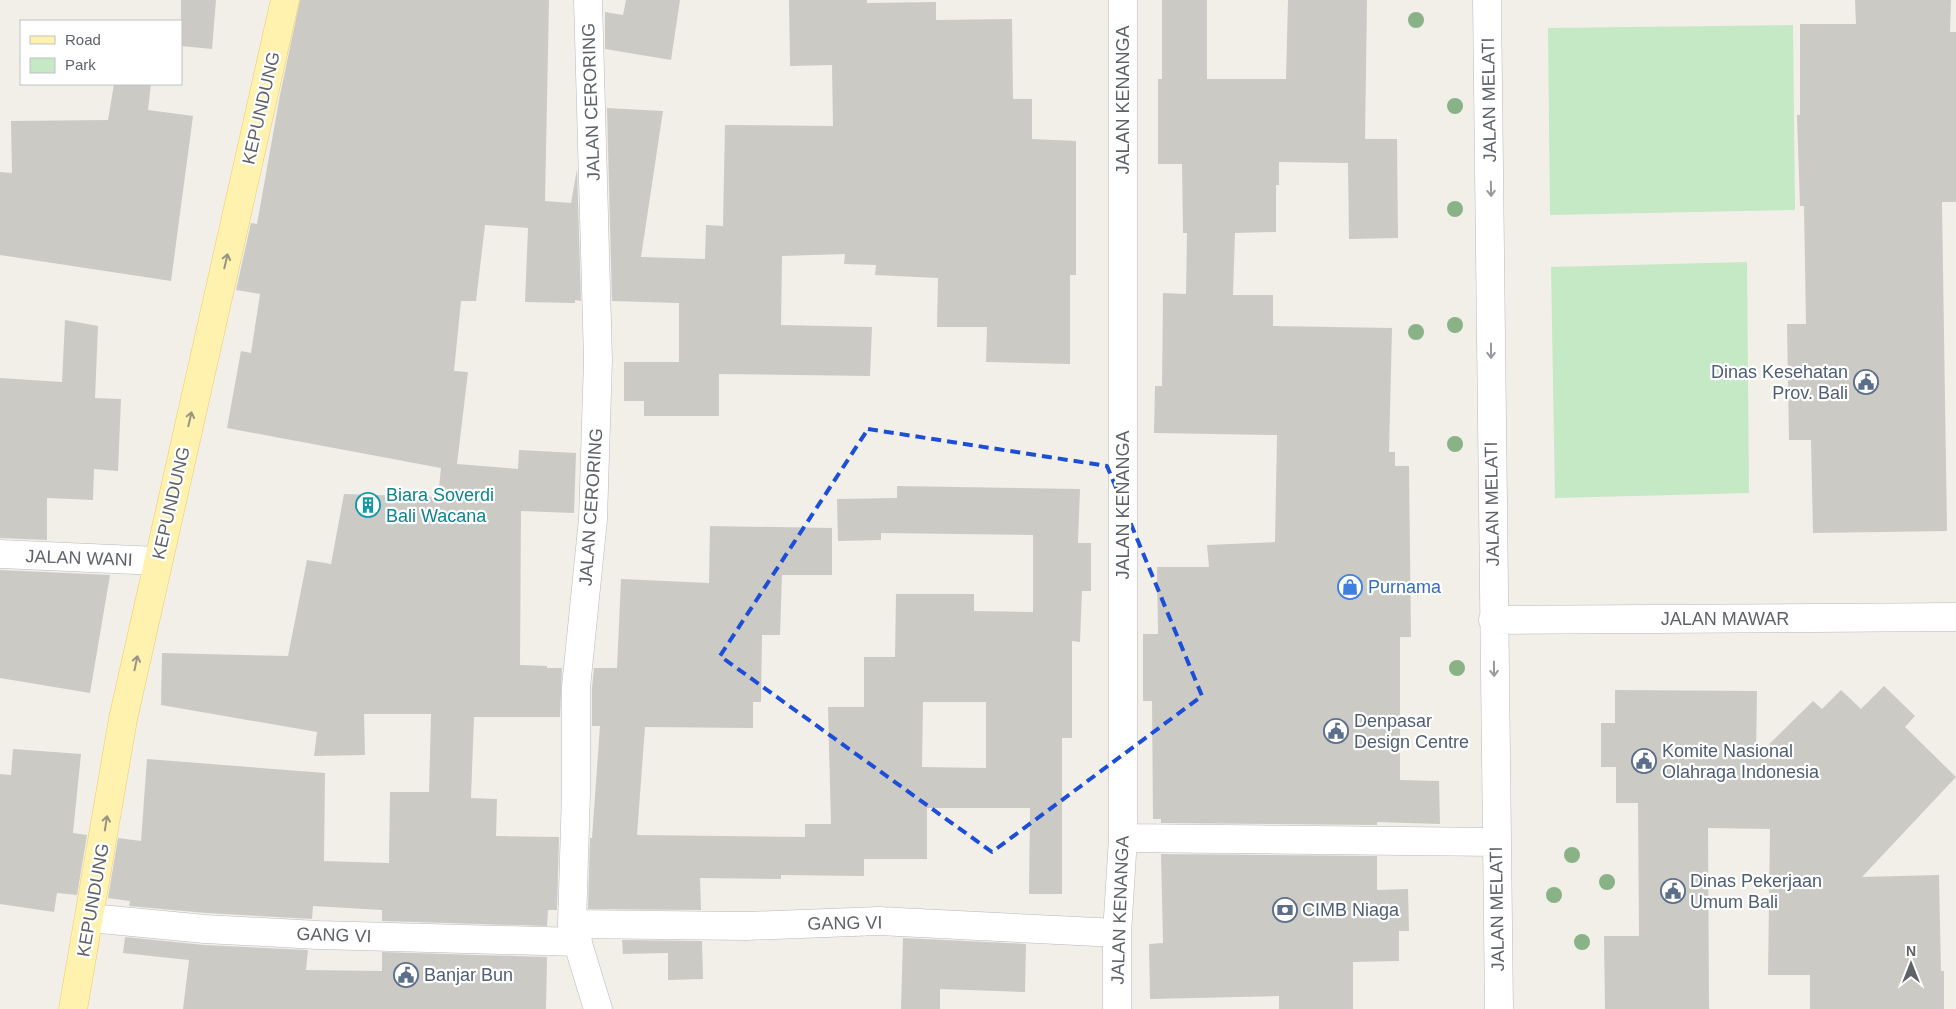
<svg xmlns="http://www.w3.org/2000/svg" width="1956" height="1009" font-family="Arial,sans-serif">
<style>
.green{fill:#c5e8c5}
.building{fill:#cccac5;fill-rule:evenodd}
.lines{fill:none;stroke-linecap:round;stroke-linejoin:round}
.minor-casing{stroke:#b5b8bc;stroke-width:29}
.major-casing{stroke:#f2c960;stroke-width:29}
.minor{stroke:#fff;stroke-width:28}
.major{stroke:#fff2af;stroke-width:28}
.tree{fill:#89b387}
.oneway{stroke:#979a9d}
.oneway2{stroke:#979581}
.marked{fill:none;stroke:#1d4ed8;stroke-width:4;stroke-dasharray:10 6;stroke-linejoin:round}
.labels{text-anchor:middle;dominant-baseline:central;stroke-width:4.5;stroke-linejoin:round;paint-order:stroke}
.street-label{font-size:18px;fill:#5f6368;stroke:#fff}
.service-label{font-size:18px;fill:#4e5e75;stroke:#fff;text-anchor:start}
.culture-label{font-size:18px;fill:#0d838f;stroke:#fff;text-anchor:start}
.shop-label{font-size:18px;fill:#366cbe;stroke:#fff;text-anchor:start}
</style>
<rect width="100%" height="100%" fill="#f1efe8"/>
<!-- green -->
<path class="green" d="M 1793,25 L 1795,210 L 1550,215 L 1548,28 Z
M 1747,262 L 1749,493 L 1555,498 L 1551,267 Z"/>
<!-- building -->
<path class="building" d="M 181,0 L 216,0 L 212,49 L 181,46 Z
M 300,0 L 549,0 L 545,201 L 571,203 L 577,169 L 581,301 L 575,300 L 575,303 L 525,302 L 528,228 L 485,225 L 476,301 L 461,301 L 454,371 L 468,372 L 457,464 L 518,469 L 519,450 L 576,453 L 574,513 L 521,511 L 520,665 L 547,666 L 547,668 L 562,668 L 560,717 L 474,717 L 471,798 L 497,799 L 496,836 L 559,837 L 557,910 L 548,910 L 547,926 L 382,921 L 382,910 L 313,906 L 312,919 L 206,913 L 129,906 L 130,901 L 108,898 L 118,838 L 141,841 L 147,759 L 325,773 L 324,861 L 389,863 L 390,792 L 429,792 L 431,714 L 364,714 L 365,755 L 314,756 L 317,732 L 161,705 L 162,653 L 288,656 L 307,560 L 331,564 L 344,494 L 438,497 L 441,468 L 227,428 L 241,351 L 251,353 L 260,294 L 236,290 L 251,223 L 257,224 L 280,95 Z
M 626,0 L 680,0 L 671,60 L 605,49 L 605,12 L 623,15 Z
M 789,0 L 867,0 L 867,3 L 936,2 L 936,20 L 1012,19 L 1013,99 L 1032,99 L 1032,139 L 1076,141 L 1076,275 L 1070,275 L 1070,364 L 986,362 L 987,327 L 937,327 L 938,278 L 875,275 L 876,265 L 844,264 L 845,254 L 782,256 L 781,325 L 872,327 L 870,376 L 719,374 L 719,416 L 644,416 L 644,401 L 624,401 L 624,362 L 679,362 L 679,303 L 612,301 L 607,108 L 663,111 L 641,257 L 705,259 L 706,225 L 723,226 L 725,125 L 833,126 L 832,65 L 790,66 Z
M 1162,0 L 1207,0 L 1207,79 L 1286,79 L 1288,0 L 1367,0 L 1365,139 L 1397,139 L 1398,238 L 1349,239 L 1348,163 L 1279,162 L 1279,185 L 1276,185 L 1276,232 L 1235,233 L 1233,295 L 1273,295 L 1273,326 L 1392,328 L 1389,452 L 1395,452 L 1395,466 L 1409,466 L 1411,637 L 1400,637 L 1400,780 L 1439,781 L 1440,824 L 1377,822 L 1377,825 L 1161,823 L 1161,819 L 1153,819 L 1152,701 L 1143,701 L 1143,634 L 1158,634 L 1157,567 L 1209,567 L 1207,545 L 1275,542 L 1277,435 L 1154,433 L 1155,386 L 1162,386 L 1163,293 L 1186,294 L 1187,233 L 1183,233 L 1182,164 L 1158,164 L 1158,79 L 1162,79 Z
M 1855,0 L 1951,0 L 1950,32 L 1956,32 L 1956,202 L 1942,202 L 1947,531 L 1813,533 L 1811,440 L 1789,440 L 1787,324 L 1806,324 L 1804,206 L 1800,206 L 1797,115 L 1800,115 L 1800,24 L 1856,24 Z
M 114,84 L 151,84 L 148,110 L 193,116 L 171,281 L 0,255 L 0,172 L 12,173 L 11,121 L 108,120 Z
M 65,320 L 98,326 L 95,398 L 121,399 L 118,471 L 94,469 L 93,500 L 47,498 L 47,540 L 0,538 L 0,378 L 62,382 Z
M 897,486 L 1080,489 L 1078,543 L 1091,543 L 1091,591 L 1082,591 L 1080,642 L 1072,641 L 1072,738 L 1062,738 L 1062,894 L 1029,894 L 1030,808 L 927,808 L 927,859 L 864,859 L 864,876 L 781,875 L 781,879 L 700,878 L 701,910 L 588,909 L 590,838 L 592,838 L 600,726 L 592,726 L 592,688 L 594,668 L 617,668 L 621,579 L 709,583 L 710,526 L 832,528 L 832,575 L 782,575 L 780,635 L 762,635 L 761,702 L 753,702 L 753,728 L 645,727 L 637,835 L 805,837 L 805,824 L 831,824 L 828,707 L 864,707 L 864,657 L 895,657 L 896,594 L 974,594 L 974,611 L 1033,612 L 1033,535 L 881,533 L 881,540 L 838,541 L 837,499 L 897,498 ZM 923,702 L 986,702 L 986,768 L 922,767 Z
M 0,570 L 110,575 L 90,693 L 0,678 Z
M 1884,686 L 1915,716 L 1905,727 L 1956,777 L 1862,877 L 1939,875 L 1941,971 L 1944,971 L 1944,1009 L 1810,1009 L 1810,975 L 1768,975 L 1770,829 L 1708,828 L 1709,1009 L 1605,1009 L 1604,936 L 1639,936 L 1638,803 L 1616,803 L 1616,767 L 1601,767 L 1601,723 L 1615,723 L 1615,690 L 1757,691 L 1756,757 L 1813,701 L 1822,709 L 1841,690 L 1861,709 Z
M 13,749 L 81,754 L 73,833 L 87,835 L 77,895 L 57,893 L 54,912 L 0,904 L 0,774 L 11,775 Z
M 1161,854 L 1377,856 L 1377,890 L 1408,889 L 1409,931 L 1399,931 L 1399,961 L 1353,962 L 1353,1009 L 1279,1009 L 1279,996 L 1150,999 L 1149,944 L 1163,943 Z
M 125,937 L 204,945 L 308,950 L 306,970 L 382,971 L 382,952 L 547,957 L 546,1009 L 183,1009 L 189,960 L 123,953 Z
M 903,938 L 1026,944 L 1025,992 L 940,989 L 940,1009 L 901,1009 Z
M 622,940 L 702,941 L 703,979 L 668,980 L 668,953 L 623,954 Z"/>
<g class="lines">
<defs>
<path id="minor" d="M 588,0 L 598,360 L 593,519 L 576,687 L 576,793 L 572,924 L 598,1009
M 1487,0 C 1494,336 1492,673 1499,1009
M 0,554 L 158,561
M 1493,620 L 1956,617
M 1123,838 L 1495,842
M 90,918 L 205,929 L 318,935 L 578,942
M 572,924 L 746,926 L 879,921 L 1117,933
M 1117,1009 L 1117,933 L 1123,838 L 1123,0"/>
<path id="major" d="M 73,1009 L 123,719 L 285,0"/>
</defs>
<!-- minor casing -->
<use href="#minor" class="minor-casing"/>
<!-- major casing -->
<use href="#major" class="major-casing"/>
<!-- minor -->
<use href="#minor" class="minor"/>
<!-- major -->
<use href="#major" class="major"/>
</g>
<!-- trees -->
<g class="tree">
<circle cx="1416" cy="20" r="8"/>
<circle cx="1455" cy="106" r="8"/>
<circle cx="1455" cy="209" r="8"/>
<circle cx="1455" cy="325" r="8"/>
<circle cx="1416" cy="332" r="8"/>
<circle cx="1455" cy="444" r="8"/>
<circle cx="1457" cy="668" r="8"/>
<circle cx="1572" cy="855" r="8"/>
<circle cx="1607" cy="882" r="8"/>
<circle cx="1554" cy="895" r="8"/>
<circle cx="1582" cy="942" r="8"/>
</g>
<!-- one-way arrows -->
<defs><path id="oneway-shaft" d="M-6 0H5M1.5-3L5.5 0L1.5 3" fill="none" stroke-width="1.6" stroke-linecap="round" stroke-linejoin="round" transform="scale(1.25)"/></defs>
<g class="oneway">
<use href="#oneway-shaft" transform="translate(1491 189) rotate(89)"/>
<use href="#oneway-shaft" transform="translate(1491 351) rotate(90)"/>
<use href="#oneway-shaft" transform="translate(1494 669) rotate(89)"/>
</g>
<g class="oneway2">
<use href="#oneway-shaft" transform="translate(226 261) rotate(-77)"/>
<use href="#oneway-shaft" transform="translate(190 419) rotate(-77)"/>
<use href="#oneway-shaft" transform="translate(136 663) rotate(-78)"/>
<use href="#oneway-shaft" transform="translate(106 823) rotate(-81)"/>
</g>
<!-- marked area -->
<path class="marked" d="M 868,429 L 1107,466 L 1202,696 L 992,852 L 720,656 Z"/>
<!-- icons -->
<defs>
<symbol id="civic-ring" viewBox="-11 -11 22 22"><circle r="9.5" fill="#fff" stroke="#5c6f8a" stroke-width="1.5"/><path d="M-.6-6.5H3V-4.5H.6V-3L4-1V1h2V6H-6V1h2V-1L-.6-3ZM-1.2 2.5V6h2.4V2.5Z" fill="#5c6f8a"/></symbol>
<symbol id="building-ring" viewBox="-11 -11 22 22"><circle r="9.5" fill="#fff" stroke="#0f9aa8" stroke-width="1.5"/><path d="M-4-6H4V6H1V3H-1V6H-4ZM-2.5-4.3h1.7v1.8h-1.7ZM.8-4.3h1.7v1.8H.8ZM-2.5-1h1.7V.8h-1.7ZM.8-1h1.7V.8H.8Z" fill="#0f9aa8"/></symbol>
<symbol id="shop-ring" viewBox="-11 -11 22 22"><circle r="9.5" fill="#fff" stroke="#3f7fe0" stroke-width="1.5"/><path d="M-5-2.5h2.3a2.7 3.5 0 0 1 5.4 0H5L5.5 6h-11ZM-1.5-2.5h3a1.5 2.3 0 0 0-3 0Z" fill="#3f7fe0"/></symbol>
<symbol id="bank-ring" viewBox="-11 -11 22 22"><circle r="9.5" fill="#fff" stroke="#5c6f8a" stroke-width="1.5"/><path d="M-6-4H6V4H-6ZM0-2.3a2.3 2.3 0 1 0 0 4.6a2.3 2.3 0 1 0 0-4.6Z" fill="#5c6f8a"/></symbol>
</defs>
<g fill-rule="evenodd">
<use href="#civic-ring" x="1852" y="368" width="28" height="28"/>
<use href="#building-ring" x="354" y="491" width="28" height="28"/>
<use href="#shop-ring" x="1336" y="573" width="28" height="28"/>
<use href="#civic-ring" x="1322" y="717" width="28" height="28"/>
<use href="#civic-ring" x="1630" y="747" width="28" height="28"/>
<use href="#civic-ring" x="1659" y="877" width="28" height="28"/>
<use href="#bank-ring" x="1271" y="896" width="28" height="28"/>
<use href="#civic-ring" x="392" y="961" width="28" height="28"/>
</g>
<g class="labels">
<!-- street labels -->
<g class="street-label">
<text transform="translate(1123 100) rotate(-90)">JALAN KENANGA</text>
<text transform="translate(1489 100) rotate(-91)">JALAN MELATI</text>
<text transform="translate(591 102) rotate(-92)">JALAN CERORING</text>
<text transform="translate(261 108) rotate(-77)">KEPUNDUNG</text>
<text transform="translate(171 503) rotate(-77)">KEPUNDUNG</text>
<text transform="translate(1492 504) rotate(-91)">JALAN MELATI</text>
<text transform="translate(1123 505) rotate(-90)">JALAN KENANGA</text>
<text transform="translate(591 507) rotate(-86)">JALAN CERORING</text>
<text transform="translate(79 558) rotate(2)">JALAN WANI</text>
<text x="1725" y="619">JALAN MAWAR</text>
<text transform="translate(93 900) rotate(-80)">KEPUNDUNG</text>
<text transform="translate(1497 909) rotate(-91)">JALAN MELATI</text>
<text transform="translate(1120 910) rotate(-88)">JALAN KENANGA</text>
<text transform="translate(845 923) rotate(-1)">GANG VI</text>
<text transform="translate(334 935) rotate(2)">GANG VI</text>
</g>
<!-- service labels -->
<g class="service-label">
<text x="1848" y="372" text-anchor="end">Dinas Kesehatan<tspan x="1848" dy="21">Prov. Bali</tspan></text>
<text x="1354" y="721">Denpasar<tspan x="1354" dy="21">Design Centre</tspan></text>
<text x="1662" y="751">Komite Nasional<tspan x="1662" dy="21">Olahraga Indonesia</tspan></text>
<text x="1690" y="881">Dinas Pekerjaan<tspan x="1690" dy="21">Umum Bali</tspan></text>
<text x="1302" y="910">CIMB Niaga</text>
<text x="424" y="975">Banjar Bun</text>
</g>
<!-- culture labels -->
<g class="culture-label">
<text x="386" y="495">Biara Soverdi<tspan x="386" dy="21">Bali Wacana</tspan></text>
</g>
<!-- shop labels -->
<g class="shop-label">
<text x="1368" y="587">Purnama</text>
</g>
</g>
<!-- legend -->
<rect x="20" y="20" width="162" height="65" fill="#ffffff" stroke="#bfc1c3"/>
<rect x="30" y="36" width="25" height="8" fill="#fff2af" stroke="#bfc1c3"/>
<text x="65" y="45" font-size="15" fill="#5f6368">Road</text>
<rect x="30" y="58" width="25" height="15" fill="#c5e8c5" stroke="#bfc1c3"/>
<text x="65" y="70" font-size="15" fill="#5f6368">Park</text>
<!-- north arrow -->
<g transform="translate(1911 964)" stroke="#ffffff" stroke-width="4" paint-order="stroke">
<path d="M0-4L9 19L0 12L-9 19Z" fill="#5f6368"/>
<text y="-8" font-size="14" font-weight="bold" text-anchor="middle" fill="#5f6368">N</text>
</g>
</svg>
